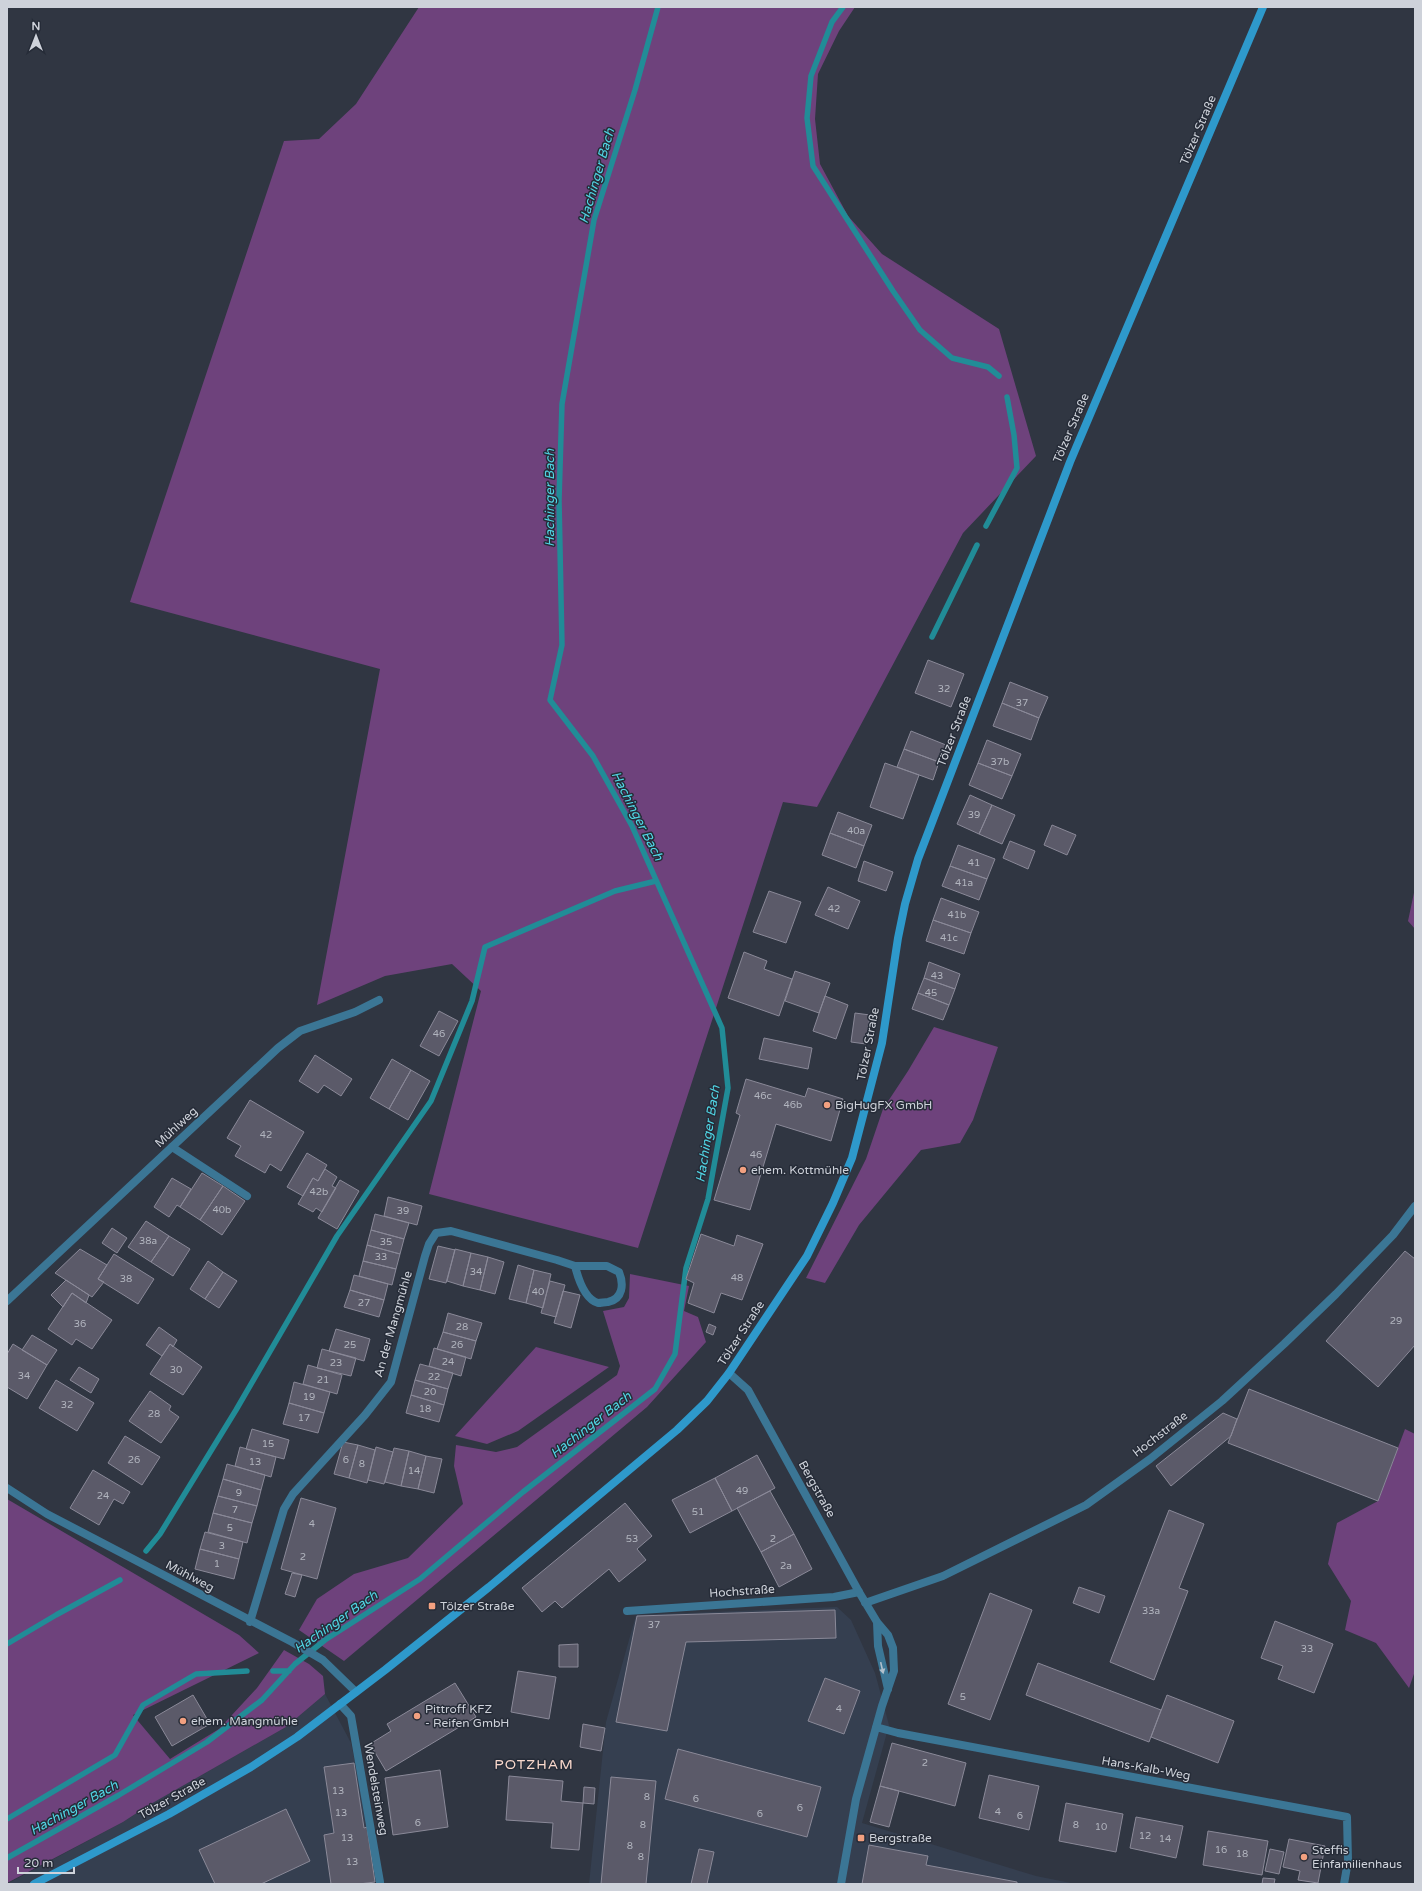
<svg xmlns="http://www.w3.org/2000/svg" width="1422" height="1891" font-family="'Varela Round',sans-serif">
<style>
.built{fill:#353f50}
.green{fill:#6e427c}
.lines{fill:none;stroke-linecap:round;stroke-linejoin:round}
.stream{stroke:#218c97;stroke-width:5.5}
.building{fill:#5b5a69;stroke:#8a8998}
.lane{stroke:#3b7695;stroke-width:8}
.street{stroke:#3b7695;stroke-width:8}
.secondary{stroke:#2e99cb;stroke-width:8}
.oneway{fill:#b1c0cc}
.poi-dot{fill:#f2a080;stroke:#262c38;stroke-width:1.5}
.labels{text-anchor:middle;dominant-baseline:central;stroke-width:3;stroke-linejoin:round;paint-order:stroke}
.number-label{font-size:10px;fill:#b1b4be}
.street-label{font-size:12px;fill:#ced2da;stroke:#262c38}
.poi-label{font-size:12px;fill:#ced2da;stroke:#262c38;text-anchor:start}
.water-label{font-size:13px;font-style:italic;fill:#51d6e5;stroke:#262c38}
.quarter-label{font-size:14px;letter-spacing:1px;fill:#fad9cd;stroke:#262c38}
</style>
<rect width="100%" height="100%" fill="#303642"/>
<!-- built -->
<path class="built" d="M 837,1607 L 851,1620 L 875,1673 L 889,1725 L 862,1823 L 1036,1876 L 1076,1884 L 589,1884 L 606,1722 L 636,1615 Z
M 325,1694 L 351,1743 L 368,1826 L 376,1882 L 366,1884 L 7,1884 L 123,1822 L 149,1805 L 286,1727 Z"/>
<!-- green -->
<path class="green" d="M 419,7 L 855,7 L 839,31 L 818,74 L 815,119 L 820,164 L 848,216 L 882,254 L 999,329 L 1036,456 L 963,533 L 817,807 L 783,802 L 638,1248 L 429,1194 L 481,991 L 452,964 L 385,976 L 317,1005 L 380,669 L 130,602 L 284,141 L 319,139 L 356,104 Z
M 1415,888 L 1415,929 L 1408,921 Z
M 934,1027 L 998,1047 L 973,1120 L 960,1143 L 921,1150 L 859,1225 L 825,1283 L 806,1278 L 866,1159 L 883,1109 L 908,1071 Z
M 630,1274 L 689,1286 L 684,1311 L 698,1317 L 706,1342 L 647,1407 L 344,1661 L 299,1630 L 317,1599 L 354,1574 L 408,1558 L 463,1504 L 454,1466 L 456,1445 L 496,1452 L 517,1447 L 617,1375 L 620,1366 L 603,1311 L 624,1307 L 629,1298 Z
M 536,1347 L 609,1367 L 518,1431 L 487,1444 L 455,1436 Z
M 1405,1429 L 1415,1434 L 1415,1671 L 1409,1688 L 1376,1643 L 1345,1630 L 1351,1601 L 1328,1564 L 1337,1523 L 1378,1501 Z
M 7,1499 L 239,1635 L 259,1653 L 133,1715 L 170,1759 L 219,1729 L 257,1688 L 284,1650 L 309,1664 L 323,1676 L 325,1694 L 286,1727 L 149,1805 L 123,1822 L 7,1883 Z"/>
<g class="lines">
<!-- stream -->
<path class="stream" d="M 843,7 L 832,22 L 811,76 L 807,118 L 813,166 L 893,291 L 920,330 L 952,358 L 988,367 L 999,376
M 986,526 L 1017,468 L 1014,435 L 1007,397
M 932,637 L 977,545
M 146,1551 L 160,1534 L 236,1410 L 337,1236 L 431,1101 L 472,1001 L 485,947 L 615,891 L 656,881
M 7,1644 L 56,1615 L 120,1580
M 273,1671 L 289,1671
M 7,1819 L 115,1755 L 143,1705 L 196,1674 L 247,1671
M 7,1858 L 119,1795 L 207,1742 L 262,1700 L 295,1664 L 325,1640 L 420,1579 L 523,1492 L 655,1389 L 675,1354 L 686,1268 L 708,1199 L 728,1088 L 722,1028 L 632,826 L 593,756 L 550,700 L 562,645 L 559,500 L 562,404 L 594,220 L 635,90 L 658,7"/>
</g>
<!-- building -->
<path class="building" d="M 928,660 L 964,674 L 951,707 L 915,693 Z
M 1010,682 L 1048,697 L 1039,718 L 1002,703 Z
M 1002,703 L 1039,718 L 1031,740 L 993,726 Z
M 911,731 L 946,745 L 939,762 L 904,749 Z
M 987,740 L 1021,754 L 1012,776 L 978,763 Z
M 904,749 L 939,762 L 933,780 L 897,767 Z
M 885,763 L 919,775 L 903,819 L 870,807 Z
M 978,763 L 1012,776 L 1002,799 L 969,785 Z
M 970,795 L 992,805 L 979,834 L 957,824 Z
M 992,805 L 1015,815 L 1002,844 L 979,834 Z
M 838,812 L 872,825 L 864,846 L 830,833 Z
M 1052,825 L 1076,835 L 1067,855 L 1044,845 Z
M 830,833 L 864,846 L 856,868 L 822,855 Z
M 1010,841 L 1035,851 L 1028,869 L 1003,858 Z
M 958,845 L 995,859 L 987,879 L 950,866 Z
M 864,861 L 893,872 L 886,891 L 858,881 Z
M 950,866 L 987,879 L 979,900 L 942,886 Z
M 828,887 L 860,901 L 848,929 L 815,915 Z
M 769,891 L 801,902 L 786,943 L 753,932 Z
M 941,898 L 979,912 L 971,933 L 933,920 Z
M 933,920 L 971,933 L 964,954 L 926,941 Z
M 744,952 L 767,961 L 764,969 L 792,979 L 779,1016 L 728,998 Z
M 929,962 L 960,974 L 955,989 L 924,978 Z
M 795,971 L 830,983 L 819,1013 L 785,1001 Z
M 924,978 L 955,989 L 949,1005 L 918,993 Z
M 918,993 L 949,1005 L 943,1020 L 912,1009 Z
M 825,996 L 848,1005 L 836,1039 L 813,1031 Z
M 439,1011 L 458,1021 L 439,1056 L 420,1046 Z
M 855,1013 L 870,1015 L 866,1044 L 851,1042 Z
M 764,1038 L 812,1048 L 808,1069 L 759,1059 Z
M 315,1055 L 352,1079 L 341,1096 L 324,1085 L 318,1093 L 299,1081 Z
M 392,1059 L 411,1070 L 389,1109 L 370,1098 Z
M 411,1070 L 430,1081 L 408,1120 L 389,1109 Z
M 746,1079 L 805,1097 L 808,1088 L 843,1099 L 831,1141 L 776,1124 L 750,1210 L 714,1200 L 740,1115 L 736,1113 Z
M 250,1100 L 304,1132 L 281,1171 L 270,1164 L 265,1173 L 235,1156 L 241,1146 L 227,1138 Z
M 307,1153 L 327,1165 L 318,1181 L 313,1178 L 303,1196 L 287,1187 Z
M 325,1169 L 337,1177 L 332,1186 L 336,1188 L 322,1212 L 316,1208 L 313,1212 L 298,1204 L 313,1178 L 318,1181 Z
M 202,1173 L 223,1186 L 200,1220 L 180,1207 Z
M 172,1178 L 191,1189 L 180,1207 L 177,1205 L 169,1217 L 154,1207 Z
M 340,1180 L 359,1191 L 337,1229 L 318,1218 Z
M 223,1186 L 245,1201 L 222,1235 L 200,1220 Z
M 388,1197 L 422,1206 L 417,1225 L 384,1216 Z
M 375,1214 L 409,1223 L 404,1239 L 371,1230 Z
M 146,1221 L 169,1236 L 151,1262 L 128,1247 Z
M 112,1228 L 127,1238 L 117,1253 L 102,1243 Z
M 371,1230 L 404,1239 L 400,1254 L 367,1245 Z
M 701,1234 L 734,1246 L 737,1235 L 763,1244 L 742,1300 L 721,1293 L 714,1313 L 688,1303 L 694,1283 L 686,1279 Z
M 169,1236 L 190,1249 L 173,1276 L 151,1262 Z
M 367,1245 L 400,1254 L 396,1269 L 363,1261 Z
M 438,1246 L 455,1250 L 446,1283 L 429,1279 Z
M 80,1249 L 107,1265 L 98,1279 L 104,1282 L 92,1297 L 55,1273 Z
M 455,1249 L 471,1253 L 463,1286 L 447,1281 Z
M 1405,1251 L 1415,1259 L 1415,1345 L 1378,1387 L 1326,1341 Z
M 471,1253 L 488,1257 L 480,1290 L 463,1286 Z
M 114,1254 L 154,1279 L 138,1304 L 98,1279 Z
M 488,1257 L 504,1262 L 495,1294 L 480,1290 Z
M 208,1261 L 223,1272 L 205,1299 L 190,1289 Z
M 363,1261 L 396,1269 L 392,1285 L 359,1276 Z
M 518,1265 L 534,1270 L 526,1303 L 509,1299 Z
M 534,1270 L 551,1274 L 543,1308 L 526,1303 Z
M 223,1272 L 237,1281 L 219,1308 L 205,1299 Z
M 354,1275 L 388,1284 L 384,1300 L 350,1290 Z
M 66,1280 L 89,1295 L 86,1303 L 72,1293 L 63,1307 L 51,1295 Z
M 550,1281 L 565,1285 L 556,1317 L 541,1313 Z
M 350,1290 L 384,1300 L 379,1317 L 344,1307 Z
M 563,1291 L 580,1295 L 571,1328 L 554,1323 Z
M 72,1293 L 112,1320 L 92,1349 L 76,1339 L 72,1345 L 48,1329 Z
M 448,1313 L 482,1323 L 476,1341 L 443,1332 Z
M 709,1324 L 716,1327 L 713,1335 L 706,1332 Z
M 159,1327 L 177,1340 L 173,1347 L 170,1344 L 162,1356 L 146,1345 Z
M 336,1329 L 370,1339 L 364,1361 L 329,1351 Z
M 443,1332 L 476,1341 L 471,1359 L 437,1349 Z
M 32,1335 L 57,1350 L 47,1365 L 22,1350 Z
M 13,1344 L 47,1365 L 27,1399 L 7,1387 L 7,1354 Z
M 170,1344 L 202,1367 L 183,1395 L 150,1374 Z
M 434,1348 L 466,1357 L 461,1376 L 429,1366 Z
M 322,1349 L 356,1358 L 351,1376 L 317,1368 Z
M 420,1364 L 453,1373 L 448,1389 L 415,1380 Z
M 308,1365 L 342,1375 L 337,1394 L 303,1384 Z
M 79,1367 L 99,1379 L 91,1393 L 70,1380 Z
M 56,1380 L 94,1403 L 77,1431 L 39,1408 Z
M 415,1380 L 448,1389 L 444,1405 L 411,1395 Z
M 294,1382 L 330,1392 L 324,1413 L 289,1403 Z
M 1249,1389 L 1398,1448 L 1378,1501 L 1228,1443 Z
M 150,1391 L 171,1406 L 169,1410 L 179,1417 L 161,1443 L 129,1421 Z
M 411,1395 L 444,1405 L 439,1422 L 406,1413 Z
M 289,1403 L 324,1413 L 318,1433 L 283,1424 Z
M 1223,1413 L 1237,1419 L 1231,1436 L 1171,1486 L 1156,1466 Z
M 252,1429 L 289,1440 L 284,1459 L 246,1449 Z
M 125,1436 L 160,1457 L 142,1485 L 108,1463 Z
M 343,1442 L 358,1445 L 349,1478 L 334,1474 Z
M 358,1445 L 375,1450 L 367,1483 L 349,1478 Z
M 240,1447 L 276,1457 L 271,1477 L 235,1466 Z
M 376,1447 L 393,1452 L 384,1484 L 368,1480 Z
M 394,1448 L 409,1451 L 401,1486 L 385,1482 Z
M 409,1451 L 426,1456 L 418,1489 L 401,1486 Z
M 757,1455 L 775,1488 L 732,1511 L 715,1478 Z
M 426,1456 L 442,1459 L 434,1493 L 418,1489 Z
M 227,1464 L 265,1475 L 261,1490 L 223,1479 Z
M 93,1470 L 130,1492 L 123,1504 L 114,1499 L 99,1525 L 70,1508 Z
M 715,1478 L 732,1511 L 690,1533 L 672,1500 Z
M 223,1479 L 261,1490 L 257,1506 L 218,1496 Z
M 770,1491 L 794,1534 L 761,1552 L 737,1508 Z
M 218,1496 L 257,1506 L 252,1523 L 213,1513 Z
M 301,1498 L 336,1508 L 317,1579 L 281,1569 Z
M 625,1503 L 652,1536 L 637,1549 L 646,1560 L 619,1582 L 609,1569 L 562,1608 L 555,1601 L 542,1612 L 522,1588 Z
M 1169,1510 L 1204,1524 L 1179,1588 L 1188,1591 L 1154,1680 L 1110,1662 Z
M 213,1513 L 252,1523 L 247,1543 L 208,1532 Z
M 205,1532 L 243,1542 L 239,1559 L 200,1549 Z
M 794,1534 L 812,1569 L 779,1587 L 761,1552 Z
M 200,1549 L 239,1559 L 234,1579 L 195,1569 Z
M 292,1573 L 302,1575 L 295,1597 L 285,1594 Z
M 1079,1587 L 1105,1596 L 1099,1613 L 1073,1603 Z
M 990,1593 L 1032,1610 L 990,1720 L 948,1704 Z
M 835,1610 L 836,1638 L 686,1642 L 667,1731 L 616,1722 L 637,1616 Z
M 1275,1621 L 1333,1644 L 1314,1693 L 1278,1679 L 1283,1666 L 1261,1658 Z
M 578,1644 L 578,1667 L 559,1667 L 559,1645 Z
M 1038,1663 L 1161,1710 L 1149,1742 L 1026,1695 Z
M 518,1671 L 556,1677 L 549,1719 L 511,1712 Z
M 825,1678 L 860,1691 L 844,1734 L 808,1721 Z
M 455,1683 L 476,1717 L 386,1771 L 370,1744 L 391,1731 L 387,1724 Z
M 193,1695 L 210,1724 L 172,1746 L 155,1717 Z
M 1167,1695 L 1234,1721 L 1218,1763 L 1151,1737 Z
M 583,1724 L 605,1728 L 601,1751 L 580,1747 Z
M 892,1743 L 966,1763 L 955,1806 L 880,1786 Z
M 678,1749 L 821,1787 L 807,1837 L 665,1799 Z
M 354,1763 L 364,1828 L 367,1827 L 375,1882 L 359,1884 L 331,1884 L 324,1835 L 334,1833 L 324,1767 Z
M 440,1770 L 448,1827 L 393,1835 L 385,1778 Z
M 989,1775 L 1039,1786 L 1029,1830 L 979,1818 Z
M 509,1776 L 563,1781 L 561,1801 L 583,1803 L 579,1850 L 551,1848 L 553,1823 L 506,1820 Z
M 611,1777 L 656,1781 L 646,1884 L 601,1884 Z
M 880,1786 L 899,1791 L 889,1827 L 870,1822 Z
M 584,1787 L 595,1788 L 594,1804 L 583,1803 Z
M 1066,1803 L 1123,1814 L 1116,1852 L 1059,1841 Z
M 286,1809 L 310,1861 L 261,1884 L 215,1884 L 199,1850 Z
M 1136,1817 L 1183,1826 L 1176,1858 L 1130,1848 Z
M 1208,1831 L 1268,1841 L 1262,1875 L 1203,1865 Z
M 1289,1839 L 1325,1846 L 1318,1883 L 1298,1880 L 1300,1871 L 1283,1867 Z
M 869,1845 L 928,1856 L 926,1865 L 1017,1882 L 1017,1884 L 862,1884 Z
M 699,1849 L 714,1852 L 707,1884 L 691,1884 Z
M 1270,1849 L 1284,1852 L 1279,1874 L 1265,1871 Z
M 1263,1878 L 1275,1879 L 1274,1884 L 1262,1884 Z"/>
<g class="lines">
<!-- lane -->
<path class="lane" d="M 172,1147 L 247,1196
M 627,1611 L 834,1597 L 859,1592
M 340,1704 L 351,1716 L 380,1882"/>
<!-- street -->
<path class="street" d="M 7,1301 L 278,1048 L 300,1031 L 355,1012 L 379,1000
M 729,1373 L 748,1390 L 859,1592 L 877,1622 L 888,1635 L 893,1648 L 894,1671 L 882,1706 L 856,1799 L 841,1884
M 7,1488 L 47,1514 L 292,1642 L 323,1660 L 356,1692
M 865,1603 L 943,1576 L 1086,1505 L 1150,1459 L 1222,1401 L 1284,1344 L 1336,1294 L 1393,1235 L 1415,1206
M 250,1622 L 284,1509 L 293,1494 L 365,1415 L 391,1382 L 425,1256 L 429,1244 L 436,1233 L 451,1231 L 557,1260 L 575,1266 L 607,1266 L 619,1272 C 624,1284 623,1299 608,1302 C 605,1302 601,1303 598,1303 C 584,1299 578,1278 575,1266
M 877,1622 L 878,1646 L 888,1689
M 876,1727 L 898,1733 L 1347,1817 L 1348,1861 L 1344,1884"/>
<!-- secondary -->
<path class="secondary" d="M 34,1884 L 169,1814 L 251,1767 L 297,1737 L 385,1670 L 489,1587 L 677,1430 L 707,1401 L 729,1373 L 807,1256 L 833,1203 L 852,1158 L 882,1043 L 898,938 L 905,904 L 918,859 L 1070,462 L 1263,7"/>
</g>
<!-- one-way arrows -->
<defs><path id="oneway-solid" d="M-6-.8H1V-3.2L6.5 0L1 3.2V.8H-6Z"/></defs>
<use class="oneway" href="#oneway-solid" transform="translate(882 1668) rotate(77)"/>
<!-- markers -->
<g class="poi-dot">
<circle cx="827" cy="1105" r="4"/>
<circle cx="743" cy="1170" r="4"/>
<rect x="428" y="1602" width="8" height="8" rx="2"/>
<circle cx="417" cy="1716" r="4"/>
<circle cx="183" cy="1721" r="4"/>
<rect x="857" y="1834" width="8" height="8" rx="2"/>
<circle cx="1304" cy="1857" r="4"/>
</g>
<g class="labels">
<!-- number labels -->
<g class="number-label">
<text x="944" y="689">32</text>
<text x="1022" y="703">37</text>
<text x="1000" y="762">37b</text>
<text x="974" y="815">39</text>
<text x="856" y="831">40a</text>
<text x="974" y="863">41</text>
<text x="964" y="883">41a</text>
<text x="834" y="909">42</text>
<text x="957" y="915">41b</text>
<text x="949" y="938">41c</text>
<text x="937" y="976">43</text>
<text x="931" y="993">45</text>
<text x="439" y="1034">46</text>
<text x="763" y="1096">46c</text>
<text x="793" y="1105">46b</text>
<text x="266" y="1135">42</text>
<text x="756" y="1155">46</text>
<text x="319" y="1192">42b</text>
<text x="222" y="1210">40b</text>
<text x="403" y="1211">39</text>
<text x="148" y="1241">38a</text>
<text x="386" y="1242">35</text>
<text x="381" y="1257">33</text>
<text x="476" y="1272">34</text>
<text x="737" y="1278">48</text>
<text x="126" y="1279">38</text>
<text x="538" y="1292">40</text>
<text x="364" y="1303">27</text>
<text x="1396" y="1321">29</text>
<text x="80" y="1324">36</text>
<text x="462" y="1327">28</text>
<text x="350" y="1345">25</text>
<text x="457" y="1345">26</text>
<text x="448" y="1362">24</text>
<text x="336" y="1363">23</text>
<text x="176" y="1370">30</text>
<text x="24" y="1376">34</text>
<text x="434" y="1377">22</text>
<text x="323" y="1380">21</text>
<text x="430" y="1392">20</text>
<text x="309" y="1397">19</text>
<text x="67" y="1405">32</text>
<text x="425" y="1409">18</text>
<text x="154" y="1414">28</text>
<text x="304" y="1418">17</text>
<text x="268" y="1444">15</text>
<text x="134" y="1460">26</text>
<text x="346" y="1460">6</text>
<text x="255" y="1462">13</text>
<text x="362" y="1464">8</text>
<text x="414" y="1471">14</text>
<text x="742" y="1491">49</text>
<text x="239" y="1493">9</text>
<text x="103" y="1496">24</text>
<text x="235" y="1510">7</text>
<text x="698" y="1512">51</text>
<text x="312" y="1524">4</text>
<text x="230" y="1528">5</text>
<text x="632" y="1539">53</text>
<text x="773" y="1539">2</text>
<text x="222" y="1546">3</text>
<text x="303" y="1557">2</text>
<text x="217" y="1564">1</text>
<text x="786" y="1566">2a</text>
<text x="1151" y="1611">33a</text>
<text x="654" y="1625">37</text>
<text x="1307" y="1649">33</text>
<text x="963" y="1697">5</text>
<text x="839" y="1709">4</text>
<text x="925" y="1763">2</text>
<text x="338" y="1791">13</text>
<text x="647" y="1797">8</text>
<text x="696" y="1799">6</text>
<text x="800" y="1808">6</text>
<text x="998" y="1812">4</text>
<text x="341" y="1813">13</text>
<text x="760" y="1814">6</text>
<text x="1020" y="1816">6</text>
<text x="418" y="1823">6</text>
<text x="643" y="1825">8</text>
<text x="1076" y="1825">8</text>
<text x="1101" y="1827">10</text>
<text x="1145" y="1836">12</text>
<text x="347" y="1838">13</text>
<text x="1165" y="1839">14</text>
<text x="630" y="1846">8</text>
<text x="1221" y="1850">16</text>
<text x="1242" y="1854">18</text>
<text x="641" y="1857">8</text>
<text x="352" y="1862">13</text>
</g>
<!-- street labels -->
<g class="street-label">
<text transform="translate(1198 130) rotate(-67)">Tölzer Straße</text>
<text transform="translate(1071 428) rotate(-67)">Tölzer Straße</text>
<text transform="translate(954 731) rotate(-69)">Tölzer Straße</text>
<text transform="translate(868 1044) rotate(-79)">Tölzer Straße</text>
<text transform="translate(176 1127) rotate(-43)">Mühlweg</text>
<text transform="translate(393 1324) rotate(-74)">An der Mangmühle</text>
<text transform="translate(741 1333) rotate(-57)">Tölzer Straße</text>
<text transform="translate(1160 1434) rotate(-38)">Hochstraße</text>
<text transform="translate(817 1489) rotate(61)">Bergstraße</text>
<text transform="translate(190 1576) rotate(28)">Mühlweg</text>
<text transform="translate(742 1591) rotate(-4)">Hochstraße</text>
<text transform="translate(1146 1768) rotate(10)">Hans-Kalb-Weg</text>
<text transform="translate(376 1789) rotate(80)">Wendelsteinweg</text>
<text transform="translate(172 1798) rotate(-29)">Tölzer Straße</text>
</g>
<!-- poi labels -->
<g class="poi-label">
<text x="835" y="1105">BigHugFX GmbH</text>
<text x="751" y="1170">ehem. Kottmühle</text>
<text x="440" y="1606">Tölzer Straße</text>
<text x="425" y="1709">Pittroff KFZ<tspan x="425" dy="14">- Reifen GmbH</tspan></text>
<text x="191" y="1721">ehem. Mangmühle</text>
<text x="869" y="1838">Bergstraße</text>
<text x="1312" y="1850">Steffis<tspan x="1312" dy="14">Einfamilienhaus</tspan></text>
</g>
<!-- water labels -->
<g class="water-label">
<text transform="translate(597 176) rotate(-74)">Hachinger Bach</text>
<text transform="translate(550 498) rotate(-90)">Hachinger Bach</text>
<text transform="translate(637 816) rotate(63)">Hachinger Bach</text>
<text transform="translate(708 1134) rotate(-81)">Hachinger Bach</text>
<text transform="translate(591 1425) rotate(-38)">Hachinger Bach</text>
<text transform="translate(336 1622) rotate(-35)">Hachinger Bach</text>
<text transform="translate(74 1808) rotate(-29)">Hachinger Bach</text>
</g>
<!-- quarter labels -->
<g class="quarter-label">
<text x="534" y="1764">POTZHAM</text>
</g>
</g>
<!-- border -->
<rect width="1422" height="1891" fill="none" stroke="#ced2da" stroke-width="16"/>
<!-- north arrow -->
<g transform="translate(36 36)" stroke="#262c38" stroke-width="3" paint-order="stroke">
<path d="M0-3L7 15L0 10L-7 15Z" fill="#ced2da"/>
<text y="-6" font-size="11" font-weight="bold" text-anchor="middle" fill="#ced2da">N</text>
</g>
<!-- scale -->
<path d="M18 1867v6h56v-6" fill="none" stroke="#ced2da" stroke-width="2"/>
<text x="24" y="1867" font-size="12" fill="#ced2da" stroke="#262c38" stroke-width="3" paint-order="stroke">20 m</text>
</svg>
